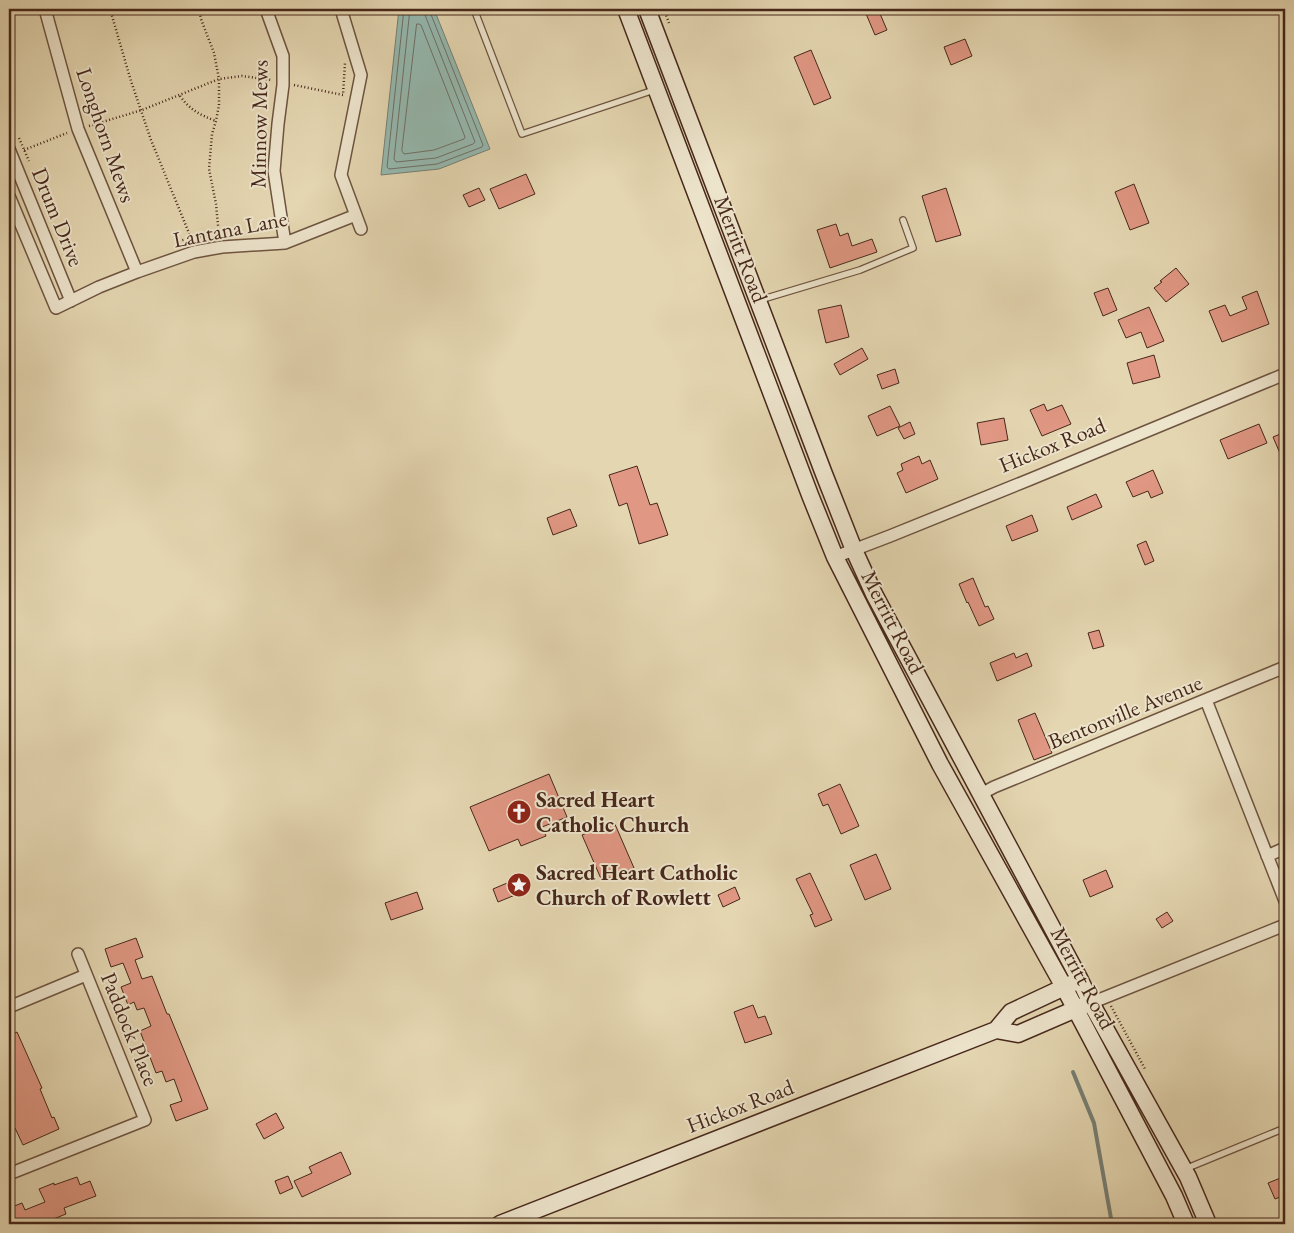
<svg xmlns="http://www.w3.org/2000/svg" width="1294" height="1233" font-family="'EB Garamond',serif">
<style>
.water{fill:#95b9b0;stroke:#767f74}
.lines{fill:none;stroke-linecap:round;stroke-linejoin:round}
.shore{stroke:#6e7066;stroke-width:1}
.stream{stroke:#767f74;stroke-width:4}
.building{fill:#e09783;stroke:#47281b}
.lane-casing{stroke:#6e5440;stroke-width:8}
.street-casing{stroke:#6e5440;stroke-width:14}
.secondary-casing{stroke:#47281b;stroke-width:19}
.path{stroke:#47281b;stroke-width:2.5;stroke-dasharray:1 2.5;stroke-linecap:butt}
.lane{stroke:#ede4cc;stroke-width:5.5}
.street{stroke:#ede4cc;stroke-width:11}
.secondary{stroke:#ede4cc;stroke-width:16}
.labels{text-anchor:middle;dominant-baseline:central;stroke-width:4;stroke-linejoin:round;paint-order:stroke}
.street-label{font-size:22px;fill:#47281b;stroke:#ede4cc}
.poi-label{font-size:22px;font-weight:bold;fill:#47281b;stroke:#ede4cc;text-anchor:start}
</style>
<rect width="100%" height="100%" fill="#e4d6b1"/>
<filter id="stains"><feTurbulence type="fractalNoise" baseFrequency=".004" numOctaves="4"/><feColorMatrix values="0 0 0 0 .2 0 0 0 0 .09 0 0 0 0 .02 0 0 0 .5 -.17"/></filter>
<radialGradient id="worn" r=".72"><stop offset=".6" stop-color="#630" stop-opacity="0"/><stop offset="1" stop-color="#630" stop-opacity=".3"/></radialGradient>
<!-- water -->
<path class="water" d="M 399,9 L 434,9 L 490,149 L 439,169 L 381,175 Z"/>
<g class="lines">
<!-- shore -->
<path class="shore" d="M 404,9 L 387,167 L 389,169 L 437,164 L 482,147 L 483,145 L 430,12 L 430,9
M 410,9 L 394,159 L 396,162 L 436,158 L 473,144 L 475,142 L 425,15 L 424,9
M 417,24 L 419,24 L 421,25 L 465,137 L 464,139 L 434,150 L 404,154 L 402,151 Z"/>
<!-- stream -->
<path class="stream" d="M 1073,1072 L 1094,1123 L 1112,1224"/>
</g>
<!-- building -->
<path class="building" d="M 864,9 L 878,9 L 887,30 L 875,35 Z
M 965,39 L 972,56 L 951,65 L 944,47 Z
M 811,50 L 831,98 L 814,105 L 794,57 Z
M 526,174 L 535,194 L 499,209 L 490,189 Z
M 1134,184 L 1149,223 L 1130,230 L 1115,192 Z
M 479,188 L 485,200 L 469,207 L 463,195 Z
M 946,188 L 961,235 L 936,242 L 922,196 Z
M 836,224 L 840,236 L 848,233 L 852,246 L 872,239 L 877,252 L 830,268 L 817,230 Z
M 1176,268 L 1189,284 L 1166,302 L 1154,288 L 1162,282 L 1160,281 Z
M 1108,288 L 1117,310 L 1103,316 L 1094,293 Z
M 1257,291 L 1269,324 L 1222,342 L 1209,311 L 1225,305 L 1230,316 L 1247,309 L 1242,297 Z
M 841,305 L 849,337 L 826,343 L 818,310 Z
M 1149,307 L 1164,341 L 1147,348 L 1141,332 L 1126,338 L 1118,320 Z
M 862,348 L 868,359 L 840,375 L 834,364 Z
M 1154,355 L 1160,377 L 1133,384 L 1127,363 Z
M 895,369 L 899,383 L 882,389 L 877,375 Z
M 1044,404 L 1047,411 L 1062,405 L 1071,424 L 1042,436 L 1030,410 Z
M 890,406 L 900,426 L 877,436 L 868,416 Z
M 1004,418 L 1008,440 L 981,445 L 977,423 Z
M 910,422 L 915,434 L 904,439 L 898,428 Z
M 1259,424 L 1267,443 L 1228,459 L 1220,440 Z
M 1285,432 L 1285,465 L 1273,437 Z
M 919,456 L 922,464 L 930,460 L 938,479 L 906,493 L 897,473 L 903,470 L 901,464 Z
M 637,466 L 650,505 L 657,503 L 668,535 L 639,544 L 627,503 L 619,506 L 609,475 Z
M 1153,470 L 1163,493 L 1151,498 L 1148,491 L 1133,497 L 1126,482 Z
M 1096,494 L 1102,507 L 1072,520 L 1067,507 Z
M 570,509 L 577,526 L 553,535 L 547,518 Z
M 1032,515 L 1038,531 L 1012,541 L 1006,526 Z
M 1146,541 L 1154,561 L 1145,565 L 1137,545 Z
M 973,578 L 985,607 L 988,606 L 994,619 L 979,626 L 968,602 L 967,603 L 959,584 Z
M 1099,630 L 1104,646 L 1093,649 L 1088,633 Z
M 1014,653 L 1016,658 L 1027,653 L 1032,666 L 997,681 L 990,663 Z
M 1035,713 L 1052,753 L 1034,760 L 1018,720 Z
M 549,774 L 567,817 L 542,827 L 546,836 L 521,846 L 518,839 L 489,851 L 470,807 Z
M 840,784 L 859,826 L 841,834 L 828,804 L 823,806 L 818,794 Z
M 614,822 L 634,868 L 602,881 L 582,835 Z
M 876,854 L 891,889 L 865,900 L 850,865 Z
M 1106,870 L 1113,887 L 1090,897 L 1083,880 Z
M 810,873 L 832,920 L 815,927 L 810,915 L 813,914 L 796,879 Z
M 519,878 L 525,891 L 498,902 L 493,889 Z
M 735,887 L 740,899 L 723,907 L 718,895 Z
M 417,892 L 423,909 L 391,920 L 385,903 Z
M 1167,912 L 1173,921 L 1162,928 L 1156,919 Z
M 136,938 L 143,957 L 135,960 L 142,979 L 152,976 L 167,1014 L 169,1014 L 208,1109 L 176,1121 L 170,1105 L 182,1101 L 174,1079 L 166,1082 L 162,1071 L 156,1073 L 140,1031 L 151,1026 L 144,1008 L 137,1010 L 134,1002 L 128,1005 L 121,987 L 131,983 L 123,963 L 111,967 L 105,949 Z
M 753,1005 L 758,1018 L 765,1016 L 772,1034 L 745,1043 L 734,1012 Z
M 17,1032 L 42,1088 L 40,1089 L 52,1118 L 54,1117 L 59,1129 L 23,1145 L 15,1128 L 14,1128 L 9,1117 L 9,1036 Z
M 276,1113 L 284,1128 L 264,1139 L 256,1124 Z
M 341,1152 L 351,1174 L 302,1197 L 294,1181 L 312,1173 L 309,1167 Z
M 288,1176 L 293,1188 L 280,1194 L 275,1181 Z
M 77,1177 L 80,1185 L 90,1181 L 96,1196 L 64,1208 L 66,1214 L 41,1224 L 9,1224 L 9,1208 L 22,1203 L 25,1210 L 45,1202 L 39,1189 L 54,1183 L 54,1185 Z
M 1283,1177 L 1285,1184 L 1285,1195 L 1275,1199 L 1268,1183 Z"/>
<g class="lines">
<defs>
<path id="lane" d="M 474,9 L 522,134 L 654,90
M 760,300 L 860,270 L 913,248 L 903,220
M 9,1162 L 13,1172
M 1185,1169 L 1285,1128"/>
<path id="street" d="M 45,9 L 78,129 L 137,272
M 266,9 L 283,56 L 283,85 L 278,124 L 274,171 L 285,243
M 341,9 L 361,75 L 341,175 L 361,229
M 9,149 L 71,301
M 9,196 L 56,308 L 99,287 L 137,272 L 194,252 L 222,247 L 285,243 L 356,215
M 835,557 L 890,536 L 1031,479 L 1285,374
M 1206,700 L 1285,901
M 981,794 L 994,787 L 1285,667
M 1267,856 L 1285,848
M 1091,1003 L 1285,925
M 9,1007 L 86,975
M 9,1174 L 145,1120 L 78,954"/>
<path id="secondary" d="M 626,9 L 810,495 L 835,557 L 940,764 L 1064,987 L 1174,1196 L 1186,1224
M 647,9 L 824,474 L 854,550 L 874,594 L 1080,980 L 1091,1003 L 1188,1177 L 1208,1224
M 996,1030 L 1018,1034 L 1085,1005
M 500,1224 L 996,1030 L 1011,1012 L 1073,983"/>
</defs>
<!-- lane casing -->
<use href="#lane" class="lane-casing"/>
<!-- street casing -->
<use href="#street" class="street-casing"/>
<!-- secondary casing -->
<use href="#secondary" class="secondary-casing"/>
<!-- path -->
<path class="path" d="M 110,9 L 131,81 L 151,140 L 191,238
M 199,9 L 201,19 L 214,53 L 219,79 L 219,105 L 216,121 L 212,134 L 209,169 L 216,204 L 219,236
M 664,9 L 669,23
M 294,85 L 343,95 L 345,63
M 180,96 C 190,110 200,115 216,121
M 89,126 L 142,110 L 219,79 L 242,76 L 272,80
M 19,138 L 29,161
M 24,150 L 67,133
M 179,241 L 191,238 L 210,236
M 1111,1006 L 1145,1069"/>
<!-- lane -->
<use href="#lane" class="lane"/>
<!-- street -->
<use href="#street" class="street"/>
<!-- secondary -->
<use href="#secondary" class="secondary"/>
</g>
<!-- icons -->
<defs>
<symbol id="church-disc" viewBox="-11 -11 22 22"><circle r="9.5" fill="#8f2418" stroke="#ede4cc"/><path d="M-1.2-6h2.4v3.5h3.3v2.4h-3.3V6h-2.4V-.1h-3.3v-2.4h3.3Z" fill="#fff"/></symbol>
<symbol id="sight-disc" viewBox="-11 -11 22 22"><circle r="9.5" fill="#8f2418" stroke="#ede4cc"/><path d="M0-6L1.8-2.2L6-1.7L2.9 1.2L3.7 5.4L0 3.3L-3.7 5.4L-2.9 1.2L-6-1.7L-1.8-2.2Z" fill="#fff"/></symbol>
</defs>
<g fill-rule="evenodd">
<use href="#church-disc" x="505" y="798" width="28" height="28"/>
<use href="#sight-disc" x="505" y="871" width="28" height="28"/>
</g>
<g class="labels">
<!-- street labels -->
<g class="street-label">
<text transform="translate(259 124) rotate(-89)">Minnow Mews</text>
<text transform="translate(106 135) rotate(71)">Longhorn Mews</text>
<text transform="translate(58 217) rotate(68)">Drum Drive</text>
<text transform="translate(230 229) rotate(-11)">Lantana Lane</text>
<text transform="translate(741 249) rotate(69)">Merritt Road</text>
<text transform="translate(1052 445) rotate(-22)">Hickox Road</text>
<text transform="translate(893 622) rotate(63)">Merritt Road</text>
<text transform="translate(1125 712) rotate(-22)">Bentonville Avenue</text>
<text transform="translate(1083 978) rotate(62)">Merritt Road</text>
<text transform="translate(130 1029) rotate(68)">Paddock Place</text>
<text transform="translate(740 1106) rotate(-21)">Hickox Road</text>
</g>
<!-- poi labels -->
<g class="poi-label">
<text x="536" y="799">Sacred Heart<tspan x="536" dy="25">Catholic Church</tspan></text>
<text x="536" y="872">Sacred Heart Catholic<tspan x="536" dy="25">Church of Rowlett</tspan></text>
</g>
</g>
<!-- margin -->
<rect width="1294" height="1233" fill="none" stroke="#e4d6b1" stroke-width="30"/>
<rect x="10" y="10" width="1274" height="1213" fill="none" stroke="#47281b" stroke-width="2.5"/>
<rect x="15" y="15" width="1264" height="1203" fill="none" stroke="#47281b"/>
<rect width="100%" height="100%" filter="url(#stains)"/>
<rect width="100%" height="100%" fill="url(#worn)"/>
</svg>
